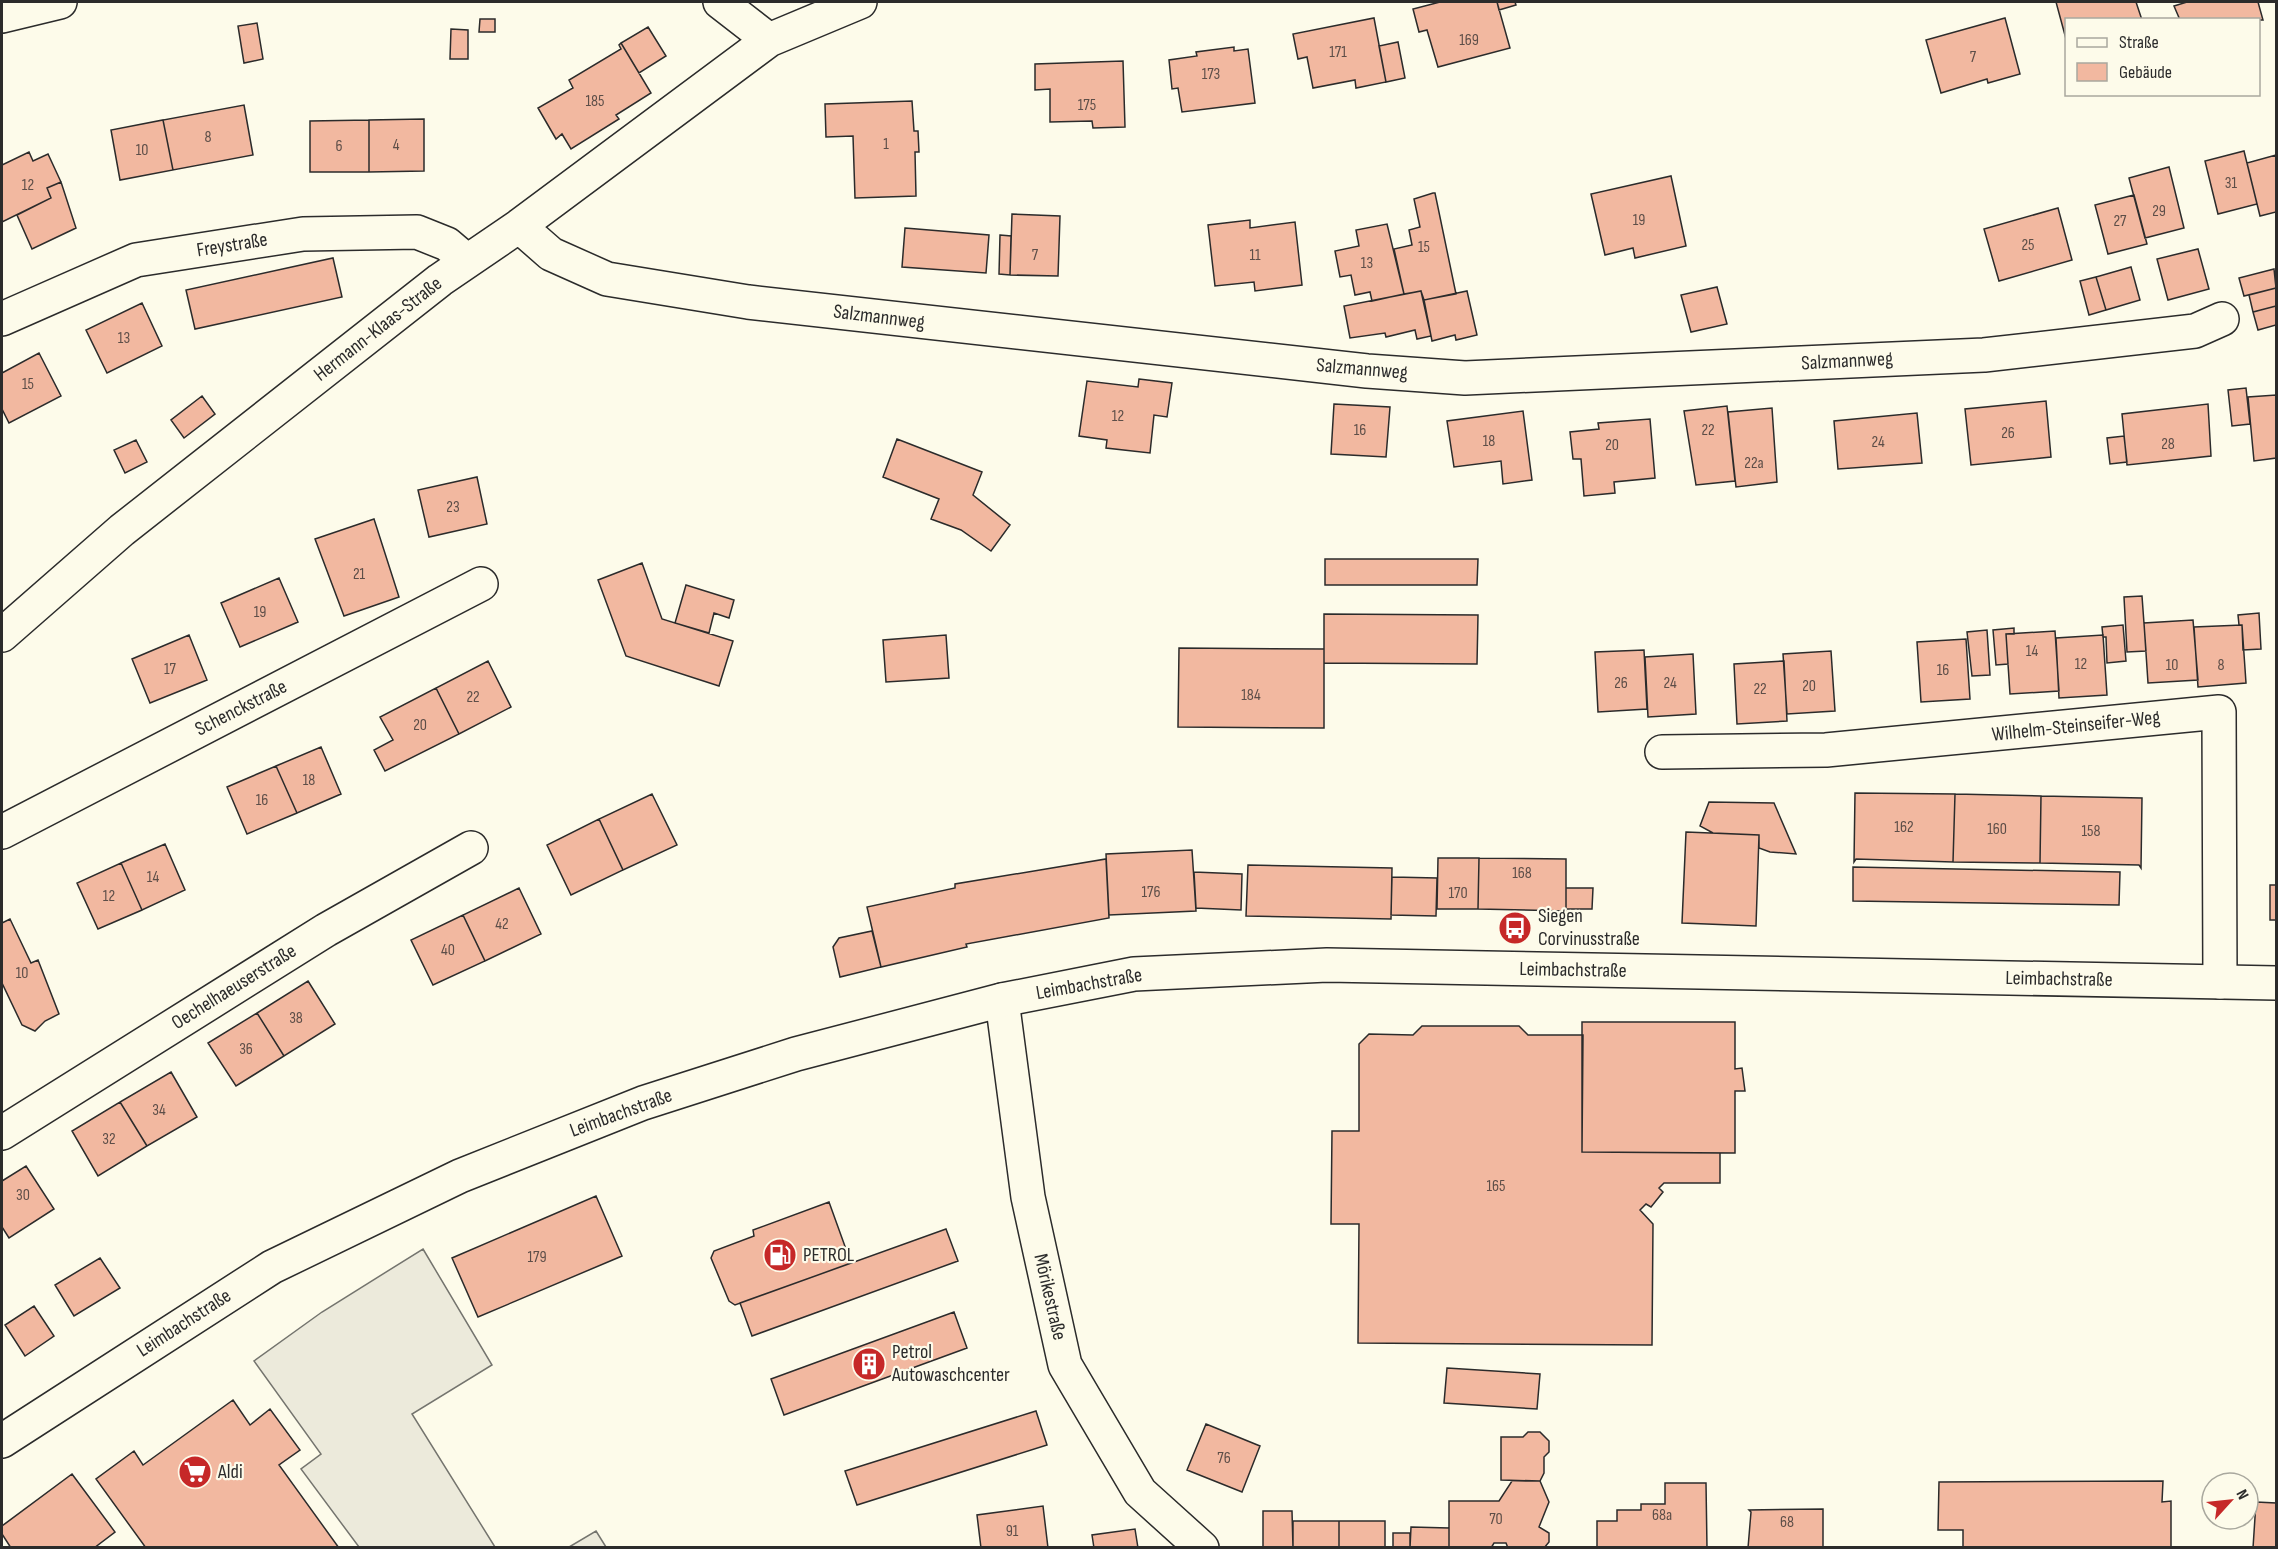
<svg xmlns="http://www.w3.org/2000/svg" width="2278" height="1549" font-family="'Sofia Sans Condensed',sans-serif">
<style>
.parking{fill:#eceadb;stroke:#74746e;stroke-width:1.5}
.building{fill:#f2b8a0;stroke:#2b2b2b;stroke-width:1.5}
.lines{fill:none;stroke-linecap:round;stroke-linejoin:round}
.minor-casing{stroke:#2b2b2b;stroke-width:36}
.major-casing{stroke:#2b2b2b;stroke-width:36}
.minor{stroke:#fdfbea;stroke-width:33}
.major{stroke:#fdfbea;stroke-width:33}
.labels{text-anchor:middle;dominant-baseline:central;stroke-width:4.5;stroke-linejoin:round;paint-order:stroke}
.number-label{font-size:16px;fill:#5d4e48}
.street-label{font-size:20px;fill:#2b2b2b;stroke:#fdfbea}
.poi-label{font-size:20px;fill:#2b2b2b;stroke:#fdfbea;text-anchor:start}
</style>
<rect width="100%" height="100%" fill="#fdfbea"/>
<!-- parking -->
<path class="parking" d="M 423,1249 L 492,1365 L 412,1414 L 495,1547 L 359,1547 L 301,1469 L 321,1454 L 254,1361 L 322,1312 Z
M 596,1531 L 606,1547 L 569,1547 Z"/>
<!-- building -->
<path class="building" d="M 1440,2 L 1497,2 L 1510,48 L 1438,67 L 1427,30 L 1419,32 L 1413,9 Z
M 1497,2 L 1515,2 L 1516,5 L 1499,10 Z
M 2056,2 L 2136,2 L 2142,20 L 2066,20 L 2066,39 Z
M 2187,2 L 2258,2 L 2263,20 L 2180,20 L 2174,6 Z
M 1374,18 L 1386,82 L 1356,88 L 1355,80 L 1313,88 L 1307,57 L 1298,59 L 1293,34 Z
M 2005,18 L 2020,74 L 1988,83 L 1987,79 L 1941,93 L 1926,40 Z
M 480,19 L 495,19 L 495,32 L 479,32 Z
M 257,23 L 263,59 L 244,63 L 238,26 Z
M 648,27 L 666,56 L 639,73 L 621,43 Z
M 451,29 L 468,30 L 468,59 L 450,59 Z
M 1398,42 L 1405,78 L 1386,82 L 1379,46 Z
M 621,43 L 651,93 L 616,115 L 619,119 L 571,149 L 562,134 L 556,139 L 538,108 L 573,88 L 569,80 L 621,49 L 619,45 Z
M 1234,47 L 1234,51 L 1248,49 L 1255,103 L 1182,112 L 1178,88 L 1172,89 L 1169,60 L 1197,56 L 1196,52 Z
M 1123,61 L 1125,127 L 1093,128 L 1092,121 L 1050,122 L 1050,89 L 1035,90 L 1035,64 Z
M 912,101 L 914,131 L 918,131 L 919,152 L 915,152 L 916,196 L 855,198 L 853,136 L 826,137 L 825,104 Z
M 244,105 L 253,155 L 173,170 L 163,120 Z
M 424,119 L 424,171 L 369,172 L 369,120 Z
M 163,120 L 173,170 L 120,180 L 111,130 Z
M 369,120 L 369,172 L 310,172 L 310,121 Z
M 2244,151 L 2257,204 L 2218,214 L 2205,161 Z
M 29,152 L 33,161 L 48,154 L 61,182 L 47,188 L 51,198 L 2,222 L 2,165 Z
M 2276,155 L 2276,212 L 2260,216 L 2247,163 Z
M 2169,167 L 2184,228 L 2145,238 L 2129,178 Z
M 1671,176 L 1686,246 L 1635,258 L 1633,248 L 1605,255 L 1591,194 Z
M 61,182 L 76,228 L 32,249 L 17,215 L 51,198 L 47,188 Z
M 1433,193 L 1435,193 L 1456,294 L 1424,300 L 1421,291 L 1404,294 L 1394,249 L 1412,245 L 1409,230 L 1420,227 L 1414,199 Z
M 2134,195 L 2147,244 L 2108,254 L 2095,205 Z
M 2058,208 L 2072,260 L 1999,281 L 1984,229 Z
M 1012,214 L 1060,216 L 1058,276 L 1010,275 Z
M 1250,220 L 1250,228 L 1295,222 L 1302,285 L 1255,291 L 1254,282 L 1215,286 L 1208,225 Z
M 1387,224 L 1404,294 L 1372,301 L 1370,292 L 1355,295 L 1351,275 L 1340,277 L 1335,251 L 1359,246 L 1356,230 Z
M 905,228 L 989,235 L 986,273 L 902,267 Z
M 1000,235 L 1011,236 L 1010,275 L 999,274 Z
M 2198,249 L 2209,289 L 2168,300 L 2157,259 Z
M 333,258 L 342,297 L 195,329 L 186,290 Z
M 2131,267 L 2140,300 L 2106,310 L 2096,277 Z
M 2274,269 L 2276,288 L 2244,296 L 2239,278 Z
M 2096,277 L 2106,310 L 2089,315 L 2080,281 Z
M 1717,287 L 1727,324 L 1691,332 L 1681,295 Z
M 2276,288 L 2276,306 L 2253,312 L 2249,295 Z
M 1421,291 L 1431,336 L 1417,339 L 1415,330 L 1386,337 L 1385,333 L 1350,338 L 1344,306 Z
M 1467,291 L 1477,335 L 1456,340 L 1455,335 L 1432,341 L 1424,300 Z
M 142,303 L 162,346 L 107,373 L 86,330 Z
M 2276,306 L 2276,325 L 2258,330 L 2253,312 Z
M 39,353 L 61,396 L 9,423 L 2,409 L 2,373 Z
M 1139,379 L 1172,383 L 1167,417 L 1154,415 L 1150,453 L 1106,448 L 1107,440 L 1079,436 L 1087,381 L 1138,387 Z
M 2246,388 L 2250,424 L 2232,426 L 2228,390 Z
M 2276,395 L 2276,458 L 2254,461 L 2248,397 Z
M 202,396 L 215,414 L 184,438 L 171,420 Z
M 2046,401 L 2051,457 L 1971,465 L 1965,409 Z
M 1334,404 L 1390,407 L 1386,457 L 1331,454 Z
M 2208,404 L 2211,456 L 2127,465 L 2122,414 Z
M 1727,406 L 1735,481 L 1696,485 L 1684,411 Z
M 1772,408 L 1777,482 L 1736,487 L 1728,412 Z
M 1523,411 L 1532,480 L 1503,484 L 1501,461 L 1454,467 L 1447,421 Z
M 1917,413 L 1922,463 L 1838,469 L 1834,421 Z
M 1650,419 L 1655,478 L 1614,482 L 1615,493 L 1584,496 L 1581,459 L 1573,459 L 1570,432 L 1599,429 L 1598,423 Z
M 2124,436 L 2127,462 L 2110,464 L 2107,438 Z
M 897,439 L 982,472 L 973,495 L 1010,525 L 991,551 L 961,530 L 931,519 L 939,499 L 883,477 Z
M 136,440 L 147,462 L 125,473 L 114,450 Z
M 477,477 L 487,524 L 429,537 L 418,490 Z
M 374,519 L 399,597 L 344,616 L 315,539 Z
M 1325,559 L 1478,559 L 1477,585 L 1325,585 Z
M 642,563 L 662,619 L 733,641 L 719,686 L 626,656 L 598,580 Z
M 279,578 L 298,622 L 240,647 L 221,603 Z
M 686,585 L 734,600 L 729,618 L 714,613 L 709,633 L 675,623 Z
M 2142,596 L 2146,651 L 2127,652 L 2124,597 Z
M 2259,613 L 2261,649 L 2243,650 L 2242,625 L 2239,625 L 2238,615 Z
M 1324,614 L 1478,615 L 1477,664 L 1324,663 Z
M 2193,620 L 2198,680 L 2148,683 L 2144,623 Z
M 2123,625 L 2126,661 L 2107,663 L 2106,637 L 2103,637 L 2102,627 Z
M 2242,625 L 2246,683 L 2198,687 L 2194,627 Z
M 2014,628 L 2014,634 L 2006,634 L 2008,664 L 1996,665 L 1993,630 Z
M 1987,630 L 1990,675 L 1972,676 L 1967,632 Z
M 2055,631 L 2059,691 L 2010,694 L 2006,634 Z
M 189,635 L 207,680 L 150,703 L 132,659 Z
M 946,635 L 949,678 L 886,682 L 883,640 Z
M 2103,635 L 2107,695 L 2059,698 L 2056,638 Z
M 1966,639 L 1970,699 L 1921,702 L 1917,642 Z
M 1179,648 L 1324,649 L 1324,728 L 1178,727 Z
M 1644,650 L 1647,709 L 1598,712 L 1595,652 Z
M 1831,651 L 1835,711 L 1787,714 L 1783,654 Z
M 1693,654 L 1696,714 L 1648,717 L 1645,657 Z
M 488,661 L 511,707 L 459,734 L 436,688 Z
M 1784,661 L 1787,721 L 1737,724 L 1734,664 Z
M 436,688 L 459,734 L 385,771 L 374,750 L 393,740 L 380,717 Z
M 321,747 L 341,794 L 297,813 L 276,766 Z
M 276,766 L 297,813 L 247,834 L 227,787 Z
M 1855,793 L 1955,794 L 1953,862 L 1856,859 L 1854,862 Z
M 652,794 L 677,845 L 623,870 L 599,819 Z
M 1955,794 L 2041,796 L 2040,863 L 1953,862 Z
M 2041,796 L 2142,798 L 2141,868 L 2139,865 L 2040,863 Z
M 1709,802 L 1774,803 L 1796,854 L 1770,852 L 1759,848 L 1759,835 L 1713,833 L 1700,826 Z
M 599,819 L 623,870 L 571,895 L 547,845 Z
M 1686,832 L 1759,835 L 1756,926 L 1682,923 Z
M 165,844 L 185,890 L 142,910 L 121,863 Z
M 1192,850 L 1196,911 L 1109,915 L 1106,854 Z
M 1438,858 L 1479,858 L 1478,909 L 1437,909 Z
M 1479,858 L 1566,859 L 1566,911 L 1478,909 Z
M 1106,859 L 1109,918 L 966,944 L 967,947 L 881,967 L 867,907 L 955,888 L 955,884 Z
M 121,863 L 142,910 L 98,929 L 77,883 Z
M 1248,865 L 1392,868 L 1391,919 L 1246,916 Z
M 1853,867 L 2120,872 L 2119,905 L 1853,901 Z
M 1194,872 L 1242,874 L 1241,910 L 1196,908 Z
M 1392,877 L 1437,878 L 1436,916 L 1391,915 Z
M 2270,885 L 2276,885 L 2276,920 L 2270,920 Z
M 519,888 L 541,934 L 485,961 L 463,915 Z
M 1566,888 L 1593,888 L 1592,909 L 1566,909 Z
M 463,915 L 485,961 L 433,985 L 411,940 Z
M 10,919 L 31,963 L 38,960 L 59,1014 L 45,1021 L 35,1031 L 22,1025 L 2,983 L 2,923 Z
M 872,931 L 881,967 L 840,977 L 833,947 L 839,938 Z
M 308,981 L 335,1024 L 284,1056 L 257,1013 Z
M 257,1013 L 284,1056 L 236,1086 L 208,1043 Z
M 1582,1022 L 1735,1022 L 1735,1069 L 1742,1068 L 1745,1091 L 1735,1091 L 1735,1153 L 1582,1152 Z
M 1422,1026 L 1519,1026 L 1528,1035 L 1583,1035 L 1582,1152 L 1720,1153 L 1720,1183 L 1664,1183 L 1659,1188 L 1663,1192 L 1651,1207 L 1646,1204 L 1640,1210 L 1653,1224 L 1652,1345 L 1358,1343 L 1359,1224 L 1331,1224 L 1332,1131 L 1359,1131 L 1359,1044 L 1369,1034 L 1413,1035 Z
M 171,1072 L 197,1117 L 147,1146 L 120,1102 Z
M 120,1102 L 147,1146 L 98,1176 L 72,1131 Z
M 26,1166 L 54,1209 L 9,1238 L 2,1227 L 2,1181 Z
M 596,1196 L 622,1256 L 478,1317 L 452,1258 Z
M 829,1202 L 851,1263 L 735,1305 L 729,1301 L 711,1258 L 714,1251 L 754,1236 L 753,1230 Z
M 946,1229 L 958,1261 L 752,1336 L 740,1303 Z
M 100,1258 L 120,1288 L 74,1316 L 55,1285 Z
M 34,1306 L 54,1336 L 25,1356 L 5,1325 Z
M 954,1312 L 967,1348 L 784,1415 L 771,1379 Z
M 1447,1368 L 1540,1374 L 1537,1409 L 1444,1403 Z
M 233,1400 L 250,1425 L 270,1409 L 300,1450 L 279,1465 L 339,1548 L 146,1548 L 96,1479 L 134,1451 L 143,1465 Z
M 1036,1411 L 1047,1445 L 857,1505 L 845,1471 Z
M 1206,1424 L 1260,1446 L 1242,1492 L 1187,1470 Z
M 1528,1432 L 1540,1432 L 1549,1441 L 1549,1452 L 1544,1457 L 1544,1473 L 1540,1481 L 1501,1480 L 1501,1437 L 1523,1437 Z
M 72,1474 L 115,1532 L 94,1548 L 11,1548 L 2,1534 L 2,1526 Z
M 1512,1481 L 1540,1481 L 1549,1502 L 1539,1527 L 1549,1533 L 1549,1542 L 1544,1548 L 1508,1548 L 1506,1543 L 1494,1543 L 1491,1548 L 1449,1548 L 1449,1501 L 1499,1501 Z
M 2163,1481 L 2162,1502 L 2171,1501 L 2171,1548 L 1963,1548 L 1963,1530 L 1938,1530 L 1939,1482 Z
M 1665,1483 L 1706,1483 L 1707,1548 L 1597,1548 L 1597,1521 L 1617,1521 L 1617,1510 L 1641,1510 L 1641,1504 L 1665,1504 Z
M 2256,1502 L 2276,1503 L 2276,1548 L 2253,1548 Z
M 1043,1506 L 1048,1548 L 981,1548 L 977,1515 Z
M 1823,1509 L 1823,1548 L 1748,1548 L 1751,1512 L 1749,1510 Z
M 1263,1511 L 1292,1511 L 1293,1548 L 1263,1548 Z
M 1293,1521 L 1339,1521 L 1339,1548 L 1293,1548 Z
M 1339,1521 L 1385,1521 L 1385,1548 L 1339,1548 Z
M 1411,1527 L 1449,1528 L 1449,1548 L 1410,1548 Z
M 1135,1529 L 1138,1548 L 1094,1548 L 1092,1535 Z
M 1393,1533 L 1410,1533 L 1410,1548 L 1393,1548 Z"/>
<g class="lines">
<defs>
<path id="minor" d="M 720,2 L 769,40
M 2,16 L 60,2
M 519,226 L 551,254 L 607,279 L 748,302 L 1367,371 L 1465,378 L 1984,355 L 2195,331 L 2222,319
M 2,319 L 136,260 L 303,234 L 417,232 L 447,244 L 467,261
M 2,635 L 122,530 L 440,280 L 519,226 L 769,40 L 860,2
M 1662,752 L 1826,750 L 2219,712 L 2220,982
M 2,832 L 481,584
M 1002,1000 L 1028,1197 L 1065,1365 L 1140,1492 L 1202,1548
M 2,1133 L 326,930 L 471,848"/>
<path id="major" d="M 2,1441 L 272,1267 L 460,1176 L 643,1103 L 796,1054 L 1002,1000 L 1134,974 L 1327,965 L 2276,983"/>
</defs>
<!-- minor casing -->
<use href="#minor" class="minor-casing"/>
<!-- major casing -->
<use href="#major" class="major-casing"/>
<!-- minor -->
<use href="#minor" class="minor"/>
<!-- major -->
<use href="#major" class="major"/>
</g>
<!-- icons -->
<defs>
<symbol id="bus-disc" viewBox="-11 -11 22 22"><circle r="9.5" fill="#c62828" stroke="#fdfbea"/><path d="M-5-6H5V4H4V6H2V4H-2V6H-4V4H-5ZM-3.5-4V0h7V-4ZM-3.5 1.2v1.5H-2V1.2ZM2 1.2v1.5H3.5V1.2Z" fill="#fff"/></symbol>
<symbol id="fuel-disc" viewBox="-11 -11 22 22"><circle r="9.5" fill="#c62828" stroke="#fdfbea"/><path d="M-5.5-6h7V0h2V4h1.3V-2.5L3-4.5l.8-.8L6-3V5H2.5V1h-1V6h-7ZM-4.2-4.7v3.2H.2V-4.7Z" fill="#fff"/></symbol>
<symbol id="building-disc" viewBox="-11 -11 22 22"><circle r="9.5" fill="#c62828" stroke="#fdfbea"/><path d="M-4-6H4V6H1V3H-1V6H-4ZM-2.5-4.3h1.7v1.8h-1.7ZM.8-4.3h1.7v1.8H.8ZM-2.5-1h1.7V.8h-1.7ZM.8-1h1.7V.8H.8Z" fill="#fff"/></symbol>
<symbol id="supermarket-disc" viewBox="-11 -11 22 22"><circle r="9.5" fill="#c62828" stroke="#fdfbea"/><path d="M-6-5.5h2.5l.6 2H6L4.5 2H-2.5L-4.4-4H-6ZM-1.5 3.2a1.3 1.3 0 1 0 .1 0ZM3 3.2a1.3 1.3 0 1 0 .1 0Z" fill="#fff"/></symbol>
</defs>
<g fill-rule="evenodd">
<use href="#bus-disc" x="1496" y="909" width="38" height="38"/>
<use href="#fuel-disc" x="761" y="1236" width="38" height="38"/>
<use href="#building-disc" x="850" y="1345" width="38" height="38"/>
<use href="#supermarket-disc" x="176" y="1453" width="38" height="38"/>
</g>
<g class="labels">
<!-- number labels -->
<g class="number-label">
<text x="1469" y="40">169</text>
<text x="1338" y="52">171</text>
<text x="1973" y="57">7</text>
<text x="1211" y="74">173</text>
<text x="595" y="101">185</text>
<text x="1087" y="105">175</text>
<text x="208" y="137">8</text>
<text x="886" y="144">1</text>
<text x="396" y="145">4</text>
<text x="339" y="146">6</text>
<text x="142" y="150">10</text>
<text x="2231" y="183">31</text>
<text x="28" y="185">12</text>
<text x="2159" y="211">29</text>
<text x="1639" y="220">19</text>
<text x="2120" y="221">27</text>
<text x="2028" y="245">25</text>
<text x="1424" y="247">15</text>
<text x="1035" y="255">7</text>
<text x="1255" y="255">11</text>
<text x="1367" y="263">13</text>
<text x="124" y="338">13</text>
<text x="28" y="384">15</text>
<text x="1118" y="416">12</text>
<text x="1360" y="430">16</text>
<text x="1708" y="430">22</text>
<text x="2008" y="433">26</text>
<text x="1489" y="441">18</text>
<text x="1878" y="442">24</text>
<text x="2168" y="444">28</text>
<text x="1612" y="445">20</text>
<text x="1754" y="463">22a</text>
<text x="453" y="507">23</text>
<text x="359" y="574">21</text>
<text x="260" y="612">19</text>
<text x="2032" y="651">14</text>
<text x="2081" y="664">12</text>
<text x="2172" y="665">10</text>
<text x="2221" y="665">8</text>
<text x="170" y="669">17</text>
<text x="1943" y="670">16</text>
<text x="1621" y="683">26</text>
<text x="1670" y="683">24</text>
<text x="1809" y="686">20</text>
<text x="1760" y="689">22</text>
<text x="1251" y="695">184</text>
<text x="473" y="697">22</text>
<text x="420" y="725">20</text>
<text x="309" y="780">18</text>
<text x="262" y="800">16</text>
<text x="1904" y="827">162</text>
<text x="1997" y="829">160</text>
<text x="2091" y="831">158</text>
<text x="1522" y="873">168</text>
<text x="153" y="877">14</text>
<text x="1151" y="892">176</text>
<text x="1458" y="893">170</text>
<text x="109" y="896">12</text>
<text x="502" y="924">42</text>
<text x="448" y="950">40</text>
<text x="22" y="973">10</text>
<text x="296" y="1018">38</text>
<text x="246" y="1049">36</text>
<text x="159" y="1110">34</text>
<text x="109" y="1139">32</text>
<text x="1496" y="1186">165</text>
<text x="23" y="1195">30</text>
<text x="537" y="1257">179</text>
<text x="1224" y="1458">76</text>
<text x="1662" y="1515">68a</text>
<text x="1496" y="1519">70</text>
<text x="1787" y="1522">68</text>
<text x="1012" y="1531">91</text>
</g>
<!-- street labels -->
<g class="street-label">
<text transform="translate(232 245) rotate(-9)">Freystraße</text>
<text transform="translate(879 317) rotate(7)">Salzmannweg</text>
<text transform="translate(378 329) rotate(-38)">Hermann-Klaas-Straße</text>
<text transform="translate(1847 361) rotate(-3)">Salzmannweg</text>
<text transform="translate(1362 369) rotate(5)">Salzmannweg</text>
<text transform="translate(241 708) rotate(-27)">Schenckstraße</text>
<text transform="translate(2076 726) rotate(-6)">Wilhelm-Steinseifer-Weg</text>
<text transform="translate(1573 970) rotate(1)">Leimbachstraße</text>
<text transform="translate(2059 979) rotate(1)">Leimbachstraße</text>
<text transform="translate(1089 984) rotate(-10)">Leimbachstraße</text>
<text transform="translate(234 987) rotate(-32)">Oechelhaeuserstraße</text>
<text transform="translate(621 1113) rotate(-20)">Leimbachstraße</text>
<text transform="translate(1050 1297) rotate(77)">Mörikestraße</text>
<text transform="translate(184 1323) rotate(-33)">Leimbachstraße</text>
</g>
<!-- poi labels -->
<g class="poi-label">
<text x="1538" y="916">Siegen<tspan x="1538" dy="23">Corvinusstraße</tspan></text>
<text x="803" y="1255">PETROL</text>
<text x="892" y="1352">Petrol<tspan x="892" dy="23">Autowaschcenter</tspan></text>
<text x="218" y="1472">Aldi</text>
</g>
</g>
<!-- border -->
<rect width="2278" height="1549" fill="none" stroke="#2b2b2b" stroke-width="6"/>
<!-- legend -->
<rect x="2065" y="18" width="195" height="78" fill="#fdfbea" stroke="#a9a89e" stroke-width="1.5"/>
<rect x="2077" y="38" width="30" height="9" fill="#fdfbea" stroke="#a9a89e" stroke-width="1.5"/>
<text x="2119" y="48" font-size="18" fill="#2b2b2b">Straße</text>
<rect x="2077" y="63" width="30" height="18" fill="#f2b8a0" stroke="#a9a89e" stroke-width="1.5"/>
<text x="2119" y="78" font-size="18" fill="#2b2b2b">Gebäude</text>
<!-- north arrow -->
<g transform="translate(2230 1501) rotate(63)"><circle r="28" fill="#fdfbea" stroke="#a9a89e" stroke-width="1.5"/>
<path d="M0-4.5L10 22L0 15L-10 22Z" fill="#c62828"/>
<text y="-9" font-size="16" font-weight="bold" text-anchor="middle" fill="#2b2b2b">N</text>
</g>
</svg>
